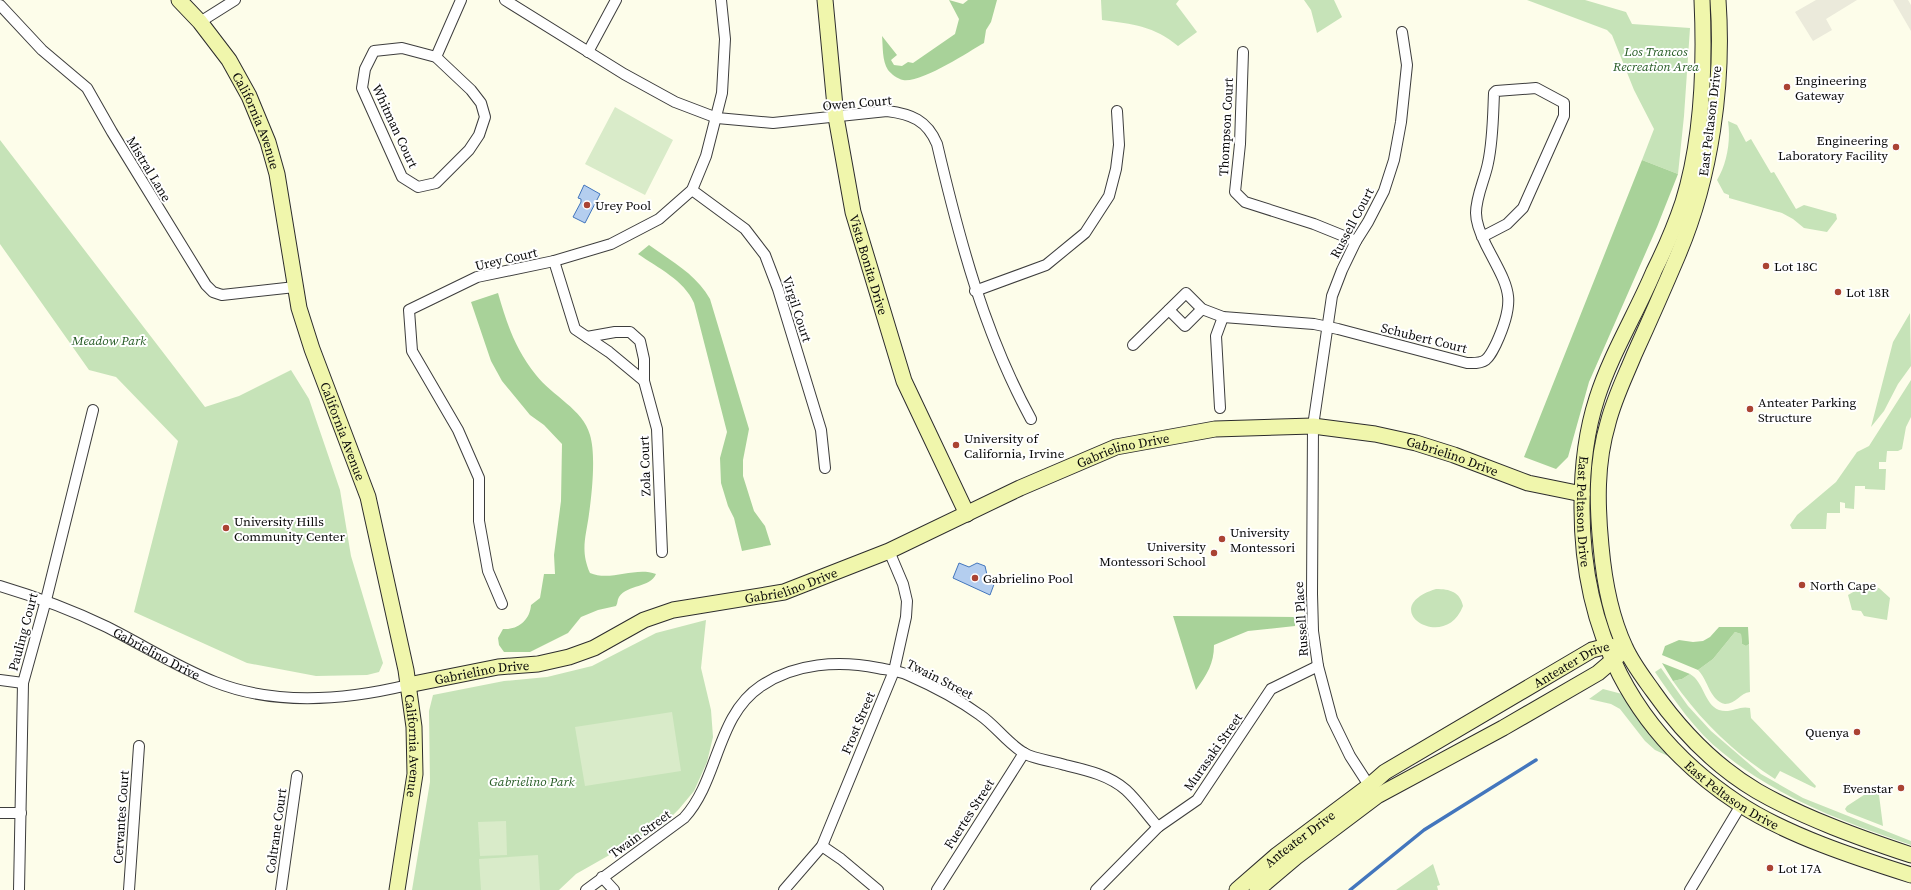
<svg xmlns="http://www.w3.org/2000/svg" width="1911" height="890" font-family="'Source Serif 4',serif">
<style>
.green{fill:#c6e3b8}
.forest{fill:#a8d299}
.pitch{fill:#d9ebc9}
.plaza{fill:#ebeadb}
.water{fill:#b4ceef;stroke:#4376bd}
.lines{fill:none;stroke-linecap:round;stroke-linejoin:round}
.stream{stroke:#4376bd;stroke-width:3.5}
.street-casing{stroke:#3d3d3d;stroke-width:12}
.secondary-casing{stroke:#2c2c2c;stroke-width:17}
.street{stroke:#fff;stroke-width:10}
.secondary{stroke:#f0f6ac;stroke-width:15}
.poi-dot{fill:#aa4333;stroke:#fff;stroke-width:1.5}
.labels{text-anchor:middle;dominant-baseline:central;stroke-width:4;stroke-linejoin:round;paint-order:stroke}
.park-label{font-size:13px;font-style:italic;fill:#245a23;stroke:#fff}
.poi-label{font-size:13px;fill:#0a0a0a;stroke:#fff;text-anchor:start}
.street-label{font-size:13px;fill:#0a0a0a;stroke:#fff}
</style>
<rect width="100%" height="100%" fill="#fdfdea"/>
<!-- green -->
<path class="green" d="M 1101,0 L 1179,0 L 1176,4 L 1197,32 L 1178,46 C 1154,26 1133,24 1102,20 Z
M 1304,0 L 1334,0 L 1342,17 L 1317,33 L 1311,10 Z
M 1527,0 L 1585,0 L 1626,12 L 1632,24 L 1690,28 L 1684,116 L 1678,174 L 1642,160 L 1654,129 L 1634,90 L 1612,35 L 1607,30 Z
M 1728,121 L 1737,125 L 1746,142 L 1751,139 L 1771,173 L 1774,172 L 1796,209 L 1804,205 L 1836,214 L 1837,219 L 1827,232 L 1804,228 L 1793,219 L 1782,213 L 1729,198 L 1729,195 L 1724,193 L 1717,180 C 1727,164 1731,140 1728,121 Z
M 0,140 L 205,407 L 239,396 L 291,370 L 309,399 L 340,490 L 351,556 L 383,663 L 379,672 L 367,675 L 316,676 L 247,663 L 134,612 L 178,441 L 116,377 L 89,370 L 0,244 Z
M 1910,313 L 1911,366 L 1898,384 L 1884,411 L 1871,427 L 1893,342 Z
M 1911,380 L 1911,417 L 1906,427 L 1902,449 L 1898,451 L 1887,451 L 1886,462 L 1879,462 L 1879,469 L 1886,469 L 1885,490 L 1865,489 L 1865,486 L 1855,486 L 1854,509 L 1845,508 L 1845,503 L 1840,502 L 1840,513 L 1827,513 L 1826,529 L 1792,529 L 1790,525 L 1797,515 L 1836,482 L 1857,452 L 1869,446 Z
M 1858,585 L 1879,588 L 1890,598 L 1887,620 L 1864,616 L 1861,611 L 1852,610 L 1848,595 L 1855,591 Z
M 1436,589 C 1450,589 1460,592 1463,606 C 1445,654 1374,608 1436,589 Z
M 706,620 L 701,668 L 711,710 L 713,737 L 707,762 L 694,791 L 679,809 L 664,824 L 576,874 L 559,890 L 412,890 L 430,782 L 429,711 L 433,695 L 504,681 L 547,677 L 592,666 L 656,633 Z
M 1735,632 L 1741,634 L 1742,644 L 1746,646 L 1749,644 L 1750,692 C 1740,693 1736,704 1725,704 C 1710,701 1708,680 1698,670 L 1713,659 Z
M 1661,668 L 1688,706 L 1711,731 L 1761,774 L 1803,798 L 1911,841 L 1911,845 C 1846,823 1776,797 1723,753 C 1695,731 1675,701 1655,672 Z
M 1690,674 C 1704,682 1704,704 1719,710 C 1731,714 1739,705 1750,708 L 1751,718 L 1816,786 L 1815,788 L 1780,771 L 1775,779 C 1735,754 1700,720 1673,681 L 1682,679 Z
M 1603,689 L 1622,694 L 1668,756 L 1655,750 L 1645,741 L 1620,709 L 1611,704 L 1589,699 Z
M 1870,791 L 1879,795 L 1883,826 L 1847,812 L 1845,809 L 1847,806 Z
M 1433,864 L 1440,885 L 1437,886 L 1438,890 L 1396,890 Z"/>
<!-- forest -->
<path class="forest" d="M 949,0 L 963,4 L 968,0 L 997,0 L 991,22 L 986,30 L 984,43 C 968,52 922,83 903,80 C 898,79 891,74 888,70 C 882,61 883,46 882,36 L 897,55 L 891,60 L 894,65 L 902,66 L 908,62 L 913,63 L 955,34 L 959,19 Z
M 1642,160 L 1678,174 L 1657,227 L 1589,382 L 1568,457 L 1556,469 L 1524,457 Z
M 649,245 C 671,261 696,274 710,299 L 749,429 L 743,460 L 743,476 L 754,511 L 765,526 L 771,545 L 742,551 L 734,518 L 728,506 L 721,483 L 720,458 L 727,432 L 694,303 C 684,280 658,268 638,254 Z
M 498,293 C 507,324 515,349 536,375 C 552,396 583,409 590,435 C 596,455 592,493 589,514 C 586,537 580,550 590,573 C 611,582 635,566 656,574 C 650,588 628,584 619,597 C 617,600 618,603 616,606 L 598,610 L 581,617 L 568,633 L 530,652 L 504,652 L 499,645 L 498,638 L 503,629 C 518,630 530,620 531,605 L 540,598 L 544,574 L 555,574 L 554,555 L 561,501 L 562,444 L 544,425 L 530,415 L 502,381 L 491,361 L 471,302 Z
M 1173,616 L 1295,617 L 1295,626 L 1248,631 L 1214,645 C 1214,664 1207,674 1196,690 Z
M 1719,627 L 1748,627 L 1749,644 L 1746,646 L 1742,644 L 1741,634 L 1735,632 L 1713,659 L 1698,670 L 1662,655 L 1665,646 L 1679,640 L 1693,642 L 1703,641 L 1710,637 Z
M 1662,663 L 1690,674 L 1682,679 L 1673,681 Z"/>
<!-- pitch -->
<path class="pitch" d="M 615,107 L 673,140 L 645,195 L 585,164 Z
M 672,712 L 681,771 L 585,786 L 575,727 Z
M 506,821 L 507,855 L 480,856 L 478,822 Z
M 538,855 L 540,890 L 481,890 L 479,859 Z"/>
<!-- plaza -->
<path class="plaza" d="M 1816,0 L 1857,0 L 1826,19 L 1832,30 L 1813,41 L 1795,12 Z
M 1893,0 L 1908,0 L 1911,5 L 1911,31 Z"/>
<!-- water -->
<path class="water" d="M 584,185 L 600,194 L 585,223 L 573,217 L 581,202 L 581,199 L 578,198 Z
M 959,563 L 969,567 L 977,563 L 985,566 L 987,575 L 996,579 L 990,595 L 953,578 Z"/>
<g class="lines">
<!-- stream -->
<path class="stream" d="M 1350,890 L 1424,830 L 1536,760"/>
<defs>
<g id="street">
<path d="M 505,0 L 624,74 L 675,102 L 717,118 L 773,123 L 887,111 C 911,114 927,120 937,144 C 959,238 984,333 1031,419"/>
<path d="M 0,5 L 42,50 L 87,88 L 112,132 L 206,285 L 213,292 L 222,295 L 295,287"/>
<path d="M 200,22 L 235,0"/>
<path d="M 402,48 L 436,57 L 471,90 L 481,103 L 485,117 L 479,135 L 469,150 L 436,183 L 418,187 L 402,177 L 362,88 L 365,69 L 374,51 Z"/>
<path d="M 588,52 L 616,0"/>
<path d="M 1243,52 L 1240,144 L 1235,192 L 1245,202 L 1314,224 L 1356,241"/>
<path d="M 436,57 L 461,0"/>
<path d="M 692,190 L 745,229 L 765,255 L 778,289 L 821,430 L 825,468"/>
<path d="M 554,261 L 575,329 L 609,352 L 644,381"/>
<path d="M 975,291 L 1046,265 L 1085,233 L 1109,196 L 1116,169 L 1119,145 L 1117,111"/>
<path d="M 1169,310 L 1185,326 L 1202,309"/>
<path d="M 587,337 L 615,332 L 630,332 L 640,341 L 644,359 L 644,381 L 657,429 L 662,552"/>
<path d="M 1133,345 L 1186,293 L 1202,309 L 1223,317 L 1314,324 L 1338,329 L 1467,363 C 1486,364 1488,360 1496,344 C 1518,296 1508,288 1486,245 C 1481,235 1476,224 1476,213 C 1476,196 1485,179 1488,163 C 1493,140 1493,116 1494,93 L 1496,91 L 1536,88 L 1564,103 L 1564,116 L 1523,208 L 1507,224 L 1482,237"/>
<path d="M 1220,408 L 1216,336 L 1223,317"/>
<path id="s1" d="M 0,586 C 37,597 72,610 107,627 C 143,645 177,667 215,682 C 276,706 346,700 408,685"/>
<path d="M 502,604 L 488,571 L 479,521 L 479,478 L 458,430 L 412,351 L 409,310 L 477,277 L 554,261 L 611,244 L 659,219 L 692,190 L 706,156 L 722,93 L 725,39 L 721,0"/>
<path d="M 0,680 L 23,683"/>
<path d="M 1372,790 L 1350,756 L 1332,719 L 1318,666 L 1313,631 L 1312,594 L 1313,426 L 1332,296 L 1342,270 L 1356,241 L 1368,222 L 1384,191 L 1394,160 L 1401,122 L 1407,65 L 1402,32"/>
<path d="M 0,813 L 21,813"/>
<path d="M 822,846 L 841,859 L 878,890"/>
<path d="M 602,877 L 614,890"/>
<path d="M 19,890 L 23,683 L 46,600 L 93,410"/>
<path d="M 129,890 L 139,746"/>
<path d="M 281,890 L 297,776"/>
<path d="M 586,890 L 684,818 C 719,780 716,716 761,686 C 795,663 839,660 878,668 C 888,670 899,671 908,675 C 933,686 958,699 980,715 C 995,725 1008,744 1024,753 C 1033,759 1053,761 1065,765 C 1086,770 1109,775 1126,790 C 1138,801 1147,815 1158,827"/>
<path d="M 784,890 L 822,846 L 894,671 L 906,617 L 907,601 L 903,584 L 889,551"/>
<path d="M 937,890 L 1024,753"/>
<path d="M 1096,890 L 1158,827 L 1197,800 L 1271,689 L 1318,666"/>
<path d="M 1690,890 L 1741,805"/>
</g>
<g id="secondary">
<path id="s2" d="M 179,0 L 200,22 L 229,60 L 249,96 L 268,142 L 277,174 L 299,308 L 312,349 L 368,497 L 406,670 L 414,727 L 415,774 L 397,890"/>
<path id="s3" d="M 825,0 L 836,117 L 853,212 L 904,381 L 967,514"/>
<path id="s4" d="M 1702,0 C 1705,66 1703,138 1683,202 C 1675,226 1665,249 1654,271 C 1636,314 1611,354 1597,398 C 1586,432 1582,468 1582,504 C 1581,630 1632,733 1738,803 C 1786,835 1857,858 1911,875"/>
<path d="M 1718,0 C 1724,84 1711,177 1678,255 C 1664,288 1649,322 1634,355 C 1625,377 1614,399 1608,423 C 1596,463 1597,505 1601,546 C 1604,580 1611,617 1625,647 C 1632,663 1643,677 1653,691 C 1681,731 1715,766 1757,791 C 1804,818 1860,838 1911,855"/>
<path id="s5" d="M 408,685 L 498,667 L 538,664 L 569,657 L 594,648 L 644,620 L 673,610 L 784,592 L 889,551 L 1020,488 L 1116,447 L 1215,429 L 1313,426 L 1375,434 L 1416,443 L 1454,455 L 1528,483 L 1582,494"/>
<path id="s6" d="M 1237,890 L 1277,855 L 1369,786 L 1385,772 L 1592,650 L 1607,646 L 1616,647"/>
<path d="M 1257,890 L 1296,857 L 1377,796 L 1503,728 L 1598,673 L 1619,655"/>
</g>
</defs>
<!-- street casing -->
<use href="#street" class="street-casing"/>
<!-- secondary casing -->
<use href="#secondary" class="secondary-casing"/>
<!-- street -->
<use href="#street" class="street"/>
<!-- secondary -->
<use href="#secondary" class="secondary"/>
</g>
<!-- markers -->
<g class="poi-dot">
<circle cx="1787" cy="87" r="4"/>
<circle cx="1896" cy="147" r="4"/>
<circle cx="587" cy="205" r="4"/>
<circle cx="1766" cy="266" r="4"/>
<circle cx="1838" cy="292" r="4"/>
<circle cx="1750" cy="409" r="4"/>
<circle cx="956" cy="445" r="4"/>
<circle cx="226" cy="528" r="4"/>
<circle cx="1222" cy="539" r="4"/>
<circle cx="1214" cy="553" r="4"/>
<circle cx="975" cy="578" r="4"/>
<circle cx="1802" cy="585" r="4"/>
<circle cx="1857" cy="732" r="4"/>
<circle cx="1901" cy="788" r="4"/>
<circle cx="1770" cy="868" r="4"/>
</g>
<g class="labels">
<!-- park labels -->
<g class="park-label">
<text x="1656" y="51">Los Trancos<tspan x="1656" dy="15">Recreation Area</tspan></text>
<text x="109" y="340">Meadow Park</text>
<text x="532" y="781">Gabrielino Park</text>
</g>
<!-- poi labels -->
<g class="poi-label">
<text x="1795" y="80">Engineering<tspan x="1795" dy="15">Gateway</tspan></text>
<text x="1888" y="140" text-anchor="end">Engineering<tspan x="1888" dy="15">Laboratory Facility</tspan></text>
<text x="595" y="205">Urey Pool</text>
<text x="1774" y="266">Lot 18C</text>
<text x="1846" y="292">Lot 18R</text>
<text x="1758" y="402">Anteater Parking<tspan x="1758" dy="15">Structure</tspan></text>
<text x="964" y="438">University of<tspan x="964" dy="15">California, Irvine</tspan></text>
<text x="234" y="521">University Hills<tspan x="234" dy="15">Community Center</tspan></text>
<text x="1230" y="532">University<tspan x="1230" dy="15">Montessori</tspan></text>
<text x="1206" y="546" text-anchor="end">University<tspan x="1206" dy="15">Montessori School</tspan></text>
<text x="983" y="578">Gabrielino Pool</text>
<text x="1810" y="585">North Cape</text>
<text x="1849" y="732" text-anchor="end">Quenya</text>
<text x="1893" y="788" text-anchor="end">Evenstar</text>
<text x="1778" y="868">Lot 17A</text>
</g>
<!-- street labels -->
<g class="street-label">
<text transform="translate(857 103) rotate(-5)">Owen Court</text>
<text stroke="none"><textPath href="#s2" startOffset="145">California Avenue</textPath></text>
<text transform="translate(1710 121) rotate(-83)">East Peltason Drive</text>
<text transform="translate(395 126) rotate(65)">Whitman Court</text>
<text transform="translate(1226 127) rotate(-87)">Thompson Court</text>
<text transform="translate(149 169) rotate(59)">Mistral Lane</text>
<text transform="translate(1352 223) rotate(-62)">Russell Court</text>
<text transform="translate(506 259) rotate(-13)">Urey Court</text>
<text stroke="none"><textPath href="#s3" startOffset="269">Vista Bonita Drive</textPath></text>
<text transform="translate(797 309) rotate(72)">Virgil Court</text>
<text transform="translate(1424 338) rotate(14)">Schubert Court</text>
<text stroke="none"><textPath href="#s2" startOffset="469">California Avenue</textPath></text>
<text stroke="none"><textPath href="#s5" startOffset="759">Gabrielino Drive</textPath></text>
<text stroke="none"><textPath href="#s5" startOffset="1095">Gabrielino Drive</textPath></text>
<text transform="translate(645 466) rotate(-92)">Zola Court</text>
<text stroke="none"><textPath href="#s4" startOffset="533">East Peltason Drive</textPath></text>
<text stroke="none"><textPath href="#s5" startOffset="399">Gabrielino Drive</textPath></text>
<text transform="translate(1301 619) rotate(-94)">Russell Place</text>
<text transform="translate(23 632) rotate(-75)">Pauling Court</text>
<text stroke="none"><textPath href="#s1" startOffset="171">Gabrielino Drive</textPath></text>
<text stroke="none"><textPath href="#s6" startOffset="405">Anteater Drive</textPath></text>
<text stroke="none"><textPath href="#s5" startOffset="75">Gabrielino Drive</textPath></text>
<text transform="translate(940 679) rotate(27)">Twain Street</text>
<text transform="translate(858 723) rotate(-67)">Frost Street</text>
<text stroke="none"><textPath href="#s2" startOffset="793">California Avenue</textPath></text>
<text transform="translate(1213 752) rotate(-55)">Murasaki Street</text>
<text stroke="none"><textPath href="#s4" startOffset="869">East Peltason Drive</textPath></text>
<text transform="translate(969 814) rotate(-57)">Fuertes Street</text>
<text transform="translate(121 817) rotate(-86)">Cervantes Court</text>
<text transform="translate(276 831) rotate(-82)">Coltrane Court</text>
<text transform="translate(640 834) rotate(-36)">Twain Street</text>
<text stroke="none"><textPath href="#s6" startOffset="81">Anteater Drive</textPath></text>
</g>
</g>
</svg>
